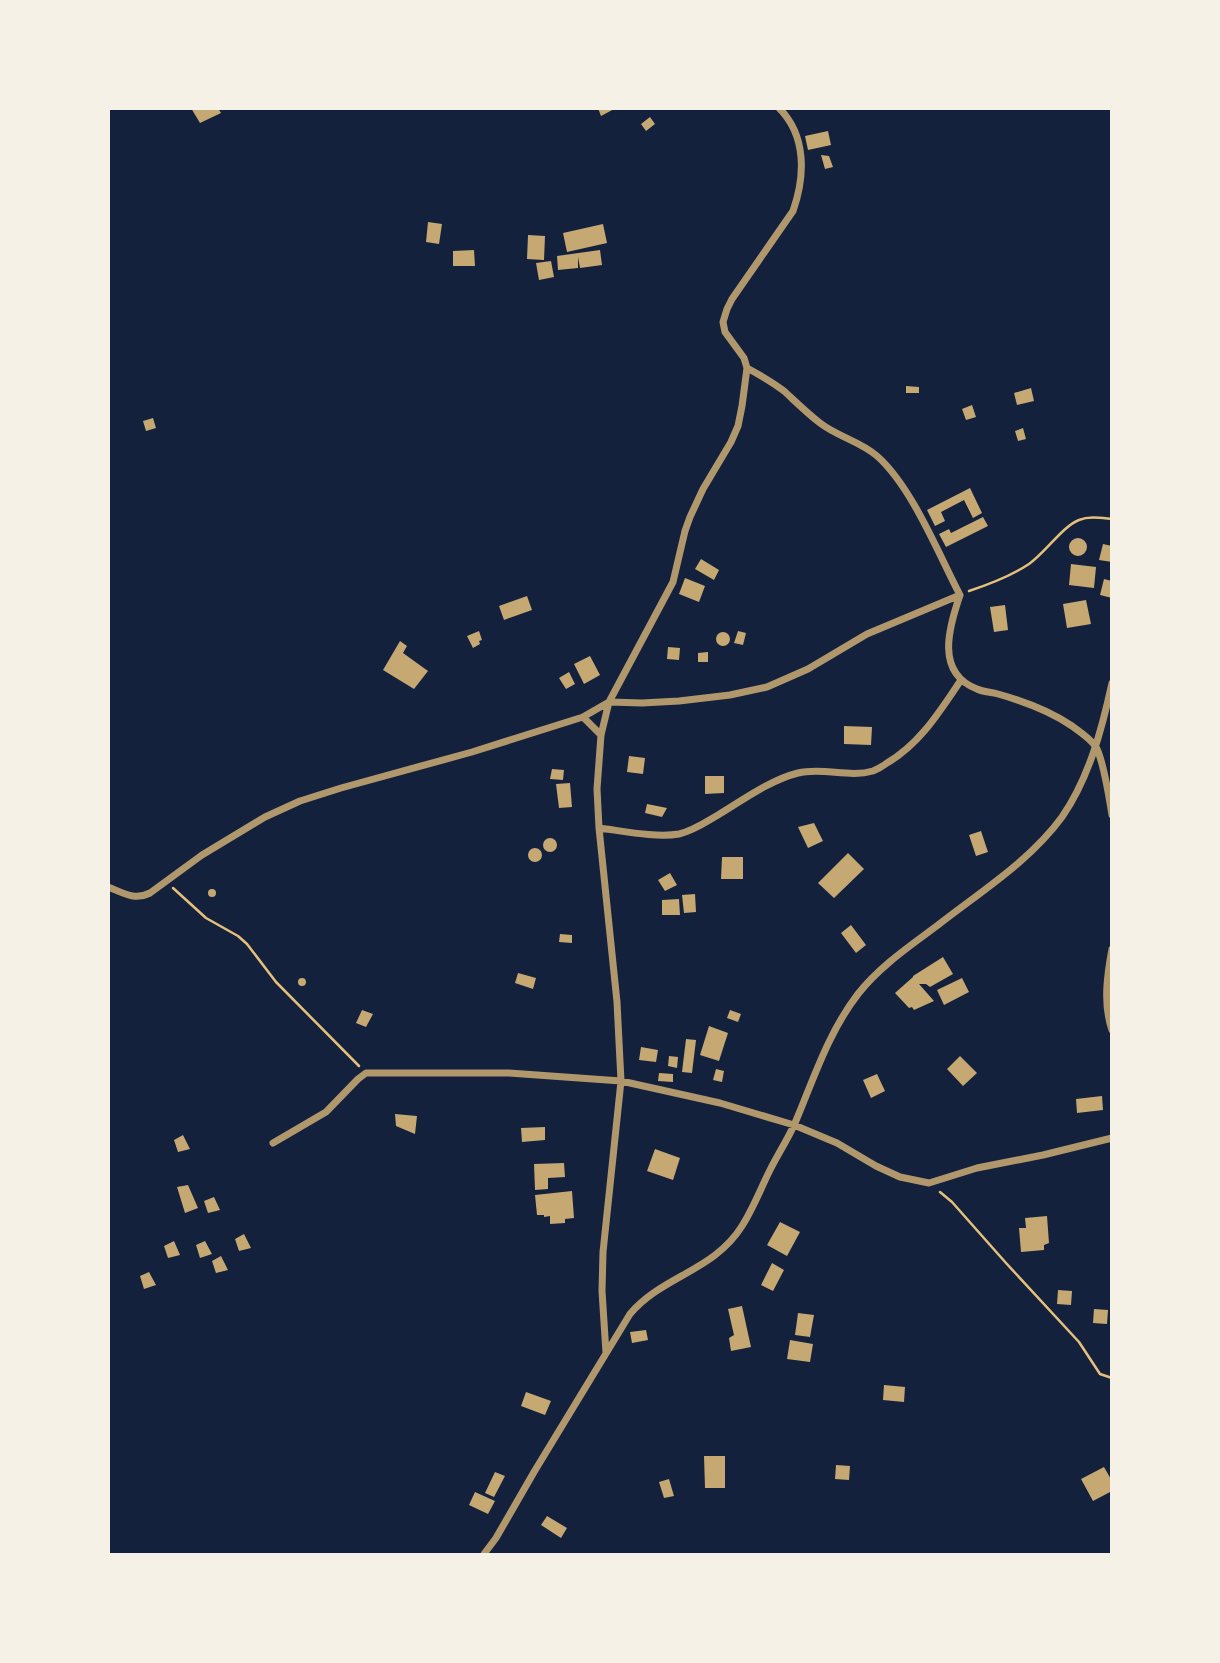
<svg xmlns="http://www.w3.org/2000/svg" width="1220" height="1663" font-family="Cabin,sans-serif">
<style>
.building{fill:#c6a872}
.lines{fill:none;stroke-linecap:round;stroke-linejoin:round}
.path{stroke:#e5c07b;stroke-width:2.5}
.minor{stroke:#b1986c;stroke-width:7}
</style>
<rect width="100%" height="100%" fill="#14213d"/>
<!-- building -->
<path class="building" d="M 191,108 L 218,108 L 221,113 L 200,123 Z
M 598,108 L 616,108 L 601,116 Z
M 650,117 L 655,124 L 646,131 L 641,124 Z
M 828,131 L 831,145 L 808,150 L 805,136 Z
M 821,155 L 829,156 L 833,167 L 825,169 Z
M 428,222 L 442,224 L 439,244 L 426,242 Z
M 603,224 L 607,243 L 567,252 L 563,233 Z
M 528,235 L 545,236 L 544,260 L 527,259 Z
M 474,250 L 475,266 L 453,266 L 453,251 Z
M 600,250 L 602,265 L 580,268 L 578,257 L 578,268 L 558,270 L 557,256 Z
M 551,261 L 554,277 L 539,280 L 536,263 Z
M 906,386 L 919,387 L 919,393 L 906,393 Z
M 1031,388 L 1034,401 L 1017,405 L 1014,393 Z
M 972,405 L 976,417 L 966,420 L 962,409 Z
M 153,418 L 156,428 L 146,431 L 143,421 Z
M 1023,428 L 1026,439 L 1018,441 L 1015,431 Z
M 970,488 L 982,513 L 973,518 L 964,500 L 941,512 L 945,521 L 935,526 L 927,510 Z
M 983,517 L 988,526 L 946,547 L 939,534 L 949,529 L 951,533 Z
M1069 547a9 9 0 1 1 18 0a9 9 0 1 1-18 0Z
M 1103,544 L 1112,546 L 1112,562 L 1099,560 Z
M 701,559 L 719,570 L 714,580 L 695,569 Z
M 1071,564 L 1096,567 L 1094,588 L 1069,585 Z
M 685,578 L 705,586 L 699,602 L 679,594 Z
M 1104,579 L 1112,581 L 1112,598 L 1100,595 Z
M 527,596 L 532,610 L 504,620 L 499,606 Z
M 1086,600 L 1091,624 L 1067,628 L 1063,604 Z
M 1005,605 L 1008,630 L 994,632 L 990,607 Z
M 479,631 L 482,640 L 479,641 L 480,644 L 473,648 L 467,636 Z
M 738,631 L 746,633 L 743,645 L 734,643 Z
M716 639a7 7 0 1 1 14 0a7 7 0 1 1-14 0Z
M 400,641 L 407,646 L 403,653 L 428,671 L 414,689 L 383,670 Z
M 668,647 L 680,648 L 679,660 L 667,659 Z
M 708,652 L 708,662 L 698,662 L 698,653 Z
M 590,656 L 600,675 L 584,684 L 574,664 Z
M 569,672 L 575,684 L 566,689 L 559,678 Z
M 844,726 L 872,727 L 871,745 L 844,744 Z
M 629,756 L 645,758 L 643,774 L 627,772 Z
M 552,769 L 564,770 L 563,780 L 550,779 Z
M 705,776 L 724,776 L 724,793 L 705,794 Z
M 570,783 L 572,807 L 559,808 L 556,784 Z
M 647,804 L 667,808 L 662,817 L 645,813 Z
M 814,823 L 823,841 L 808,848 L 798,827 Z
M 981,831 L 988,852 L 976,856 L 969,835 Z
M543 845a7 7 0 1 1 14 0a7 7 0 1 1-14 0Z
M528 855a7 7 0 1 1 14 0a7 7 0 1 1-14 0Z
M 848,853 L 864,869 L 834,898 L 818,883 Z
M 722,857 L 743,857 L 743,879 L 721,879 Z
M 670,873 L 677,885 L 665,891 L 658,880 Z
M208 893a4 4 0 1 1 8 0a4 4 0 1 1-8 0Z
M 695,894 L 696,912 L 684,913 L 682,895 Z
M 679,899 L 680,915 L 662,915 L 662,900 Z
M 851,925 L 866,945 L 856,953 L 841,933 Z
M 560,934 L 572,935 L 572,943 L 559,942 Z
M 943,957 L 953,974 L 930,987 L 926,984 L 919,984 L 934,1001 L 914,1010 L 912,1007 L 909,1008 L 895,993 L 913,977 L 913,976 Z
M 518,973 L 536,978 L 533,989 L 515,983 Z
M298 982a4 4 0 1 1 8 0a4 4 0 1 1-8 0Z
M 962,978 L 969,992 L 944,1005 L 937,990 Z
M 362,1010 L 373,1014 L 366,1027 L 356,1023 Z
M 730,1010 L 741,1014 L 738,1022 L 727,1018 Z
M 709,1026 L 728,1033 L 719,1061 L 700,1055 Z
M 686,1039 L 696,1040 L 692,1073 L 682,1072 Z
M 641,1047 L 658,1050 L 656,1062 L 639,1060 Z
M 669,1056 L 678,1057 L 677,1068 L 668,1066 Z
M 960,1056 L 977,1073 L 963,1086 L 947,1069 Z
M 716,1069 L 724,1071 L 722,1082 L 713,1080 Z
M 659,1073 L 673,1074 L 673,1082 L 658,1081 Z
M 877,1074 L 885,1091 L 871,1098 L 863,1080 Z
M 1102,1096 L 1103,1110 L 1077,1113 L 1076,1099 Z
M 395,1114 L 417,1116 L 415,1134 L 396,1126 Z
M 545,1127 L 545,1140 L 522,1142 L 521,1128 Z
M 183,1135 L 190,1149 L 178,1152 L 174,1140 Z
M 655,1149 L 680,1158 L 673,1180 L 647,1171 Z
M 564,1163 L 565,1177 L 548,1178 L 548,1189 L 535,1190 L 534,1164 Z
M 188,1185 L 198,1208 L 185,1213 L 177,1187 Z
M 572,1191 L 574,1218 L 565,1219 L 565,1223 L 550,1224 L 550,1216 L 544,1217 L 544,1215 L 537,1215 L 535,1195 Z
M 214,1197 L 220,1210 L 208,1213 L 204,1201 Z
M 1047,1216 L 1049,1243 L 1044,1245 L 1044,1250 L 1021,1252 L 1019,1228 L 1026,1228 L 1025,1218 Z
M 780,1222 L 800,1232 L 787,1256 L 767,1245 Z
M 244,1234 L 251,1248 L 239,1251 L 235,1239 Z
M 174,1241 L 180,1255 L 168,1258 L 164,1246 Z
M 205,1241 L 212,1254 L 200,1258 L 196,1245 Z
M 221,1256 L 228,1270 L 216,1273 L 212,1261 Z
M 772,1263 L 784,1270 L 773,1291 L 761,1285 Z
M 149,1272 L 156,1285 L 144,1289 L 140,1276 Z
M 1058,1290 L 1072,1291 L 1071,1305 L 1057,1304 Z
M 742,1306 L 751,1347 L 731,1351 L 729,1338 L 734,1335 L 728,1309 Z
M 1094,1309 L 1108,1310 L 1107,1324 L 1093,1323 Z
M 798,1313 L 814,1315 L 810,1337 L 795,1335 Z
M 646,1330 L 648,1340 L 632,1343 L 630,1332 Z
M 790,1340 L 813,1344 L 810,1362 L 787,1359 Z
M 884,1385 L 905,1387 L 904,1402 L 883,1400 Z
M 526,1392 L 551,1401 L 545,1415 L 521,1406 Z
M 704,1456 L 725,1456 L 725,1488 L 705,1488 Z
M 836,1465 L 850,1466 L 849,1480 L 835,1479 Z
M 1104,1467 L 1112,1481 L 1112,1491 L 1093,1501 L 1081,1479 Z
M 495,1472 L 505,1476 L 494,1497 L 485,1493 Z
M 669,1479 L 674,1496 L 664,1498 L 659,1482 Z
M 475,1492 L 495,1501 L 488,1514 L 469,1505 Z
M 547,1516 L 567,1528 L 561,1538 L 541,1525 Z"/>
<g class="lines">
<!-- path -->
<path class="path" d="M 969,591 C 990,584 1011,576 1029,564 C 1045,553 1063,526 1079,520 C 1089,516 1101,518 1112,519
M 173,888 L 206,918 L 238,936 L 247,944 L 276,982 L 359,1066
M 940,1192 L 952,1202 L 1006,1263 L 1079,1342 L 1100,1374 L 1112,1378"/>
<!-- minor -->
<path class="minor" d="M 747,368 C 760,375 772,382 784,391 C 796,402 807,413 820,423 C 838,437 860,441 877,456 C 912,487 938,553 960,595 C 949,627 935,673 977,689 C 983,692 991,692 998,694 C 1023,701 1050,711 1072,726 C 1079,731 1091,739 1096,747 C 1104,762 1109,797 1112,815
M 583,717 L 601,735
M 599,828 C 623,831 656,838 679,834 C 693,831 706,822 718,815 C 743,800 770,780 798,773 C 823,767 849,778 873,771 C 878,769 883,766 887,763 C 920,744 940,711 961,680
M 108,887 C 124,893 134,901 150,893 L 202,855 L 265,817 L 300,801 L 341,788 L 472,752 L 583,717 L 609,702 L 642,703 L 679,701 L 730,695 L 767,687 L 808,669 L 867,634 L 960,595
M 1112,949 C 1107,976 1103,1004 1112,1030
M 273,1143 L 326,1112 L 358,1079 L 366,1073 L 509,1073 L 621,1081 L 720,1103 L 794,1125 L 837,1143 L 876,1166 L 900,1177 L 929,1183 L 977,1168 L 1043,1155 L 1112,1138
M 606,1353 L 602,1291 L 603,1252 L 621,1081 L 617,1002 L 599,828 L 597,789 L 601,735 L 609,702 L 673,582 L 685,531 L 690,517 L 703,489 L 731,442 L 738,426 L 742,406 L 747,368 L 744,358 L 725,332 L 723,322 L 727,309 L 732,299 L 793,211 C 805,177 807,136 779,108
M 484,1554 L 496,1538 L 534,1472 L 630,1314 C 662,1276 714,1271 742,1226 C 753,1209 761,1188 770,1170 C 778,1154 788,1139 795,1123 C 814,1078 828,1033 858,994 C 880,966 910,946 938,925 C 980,892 1030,861 1062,817 C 1089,778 1102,729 1112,683"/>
</g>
<!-- border -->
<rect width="1220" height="1663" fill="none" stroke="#f6f1e7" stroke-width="220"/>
</svg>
